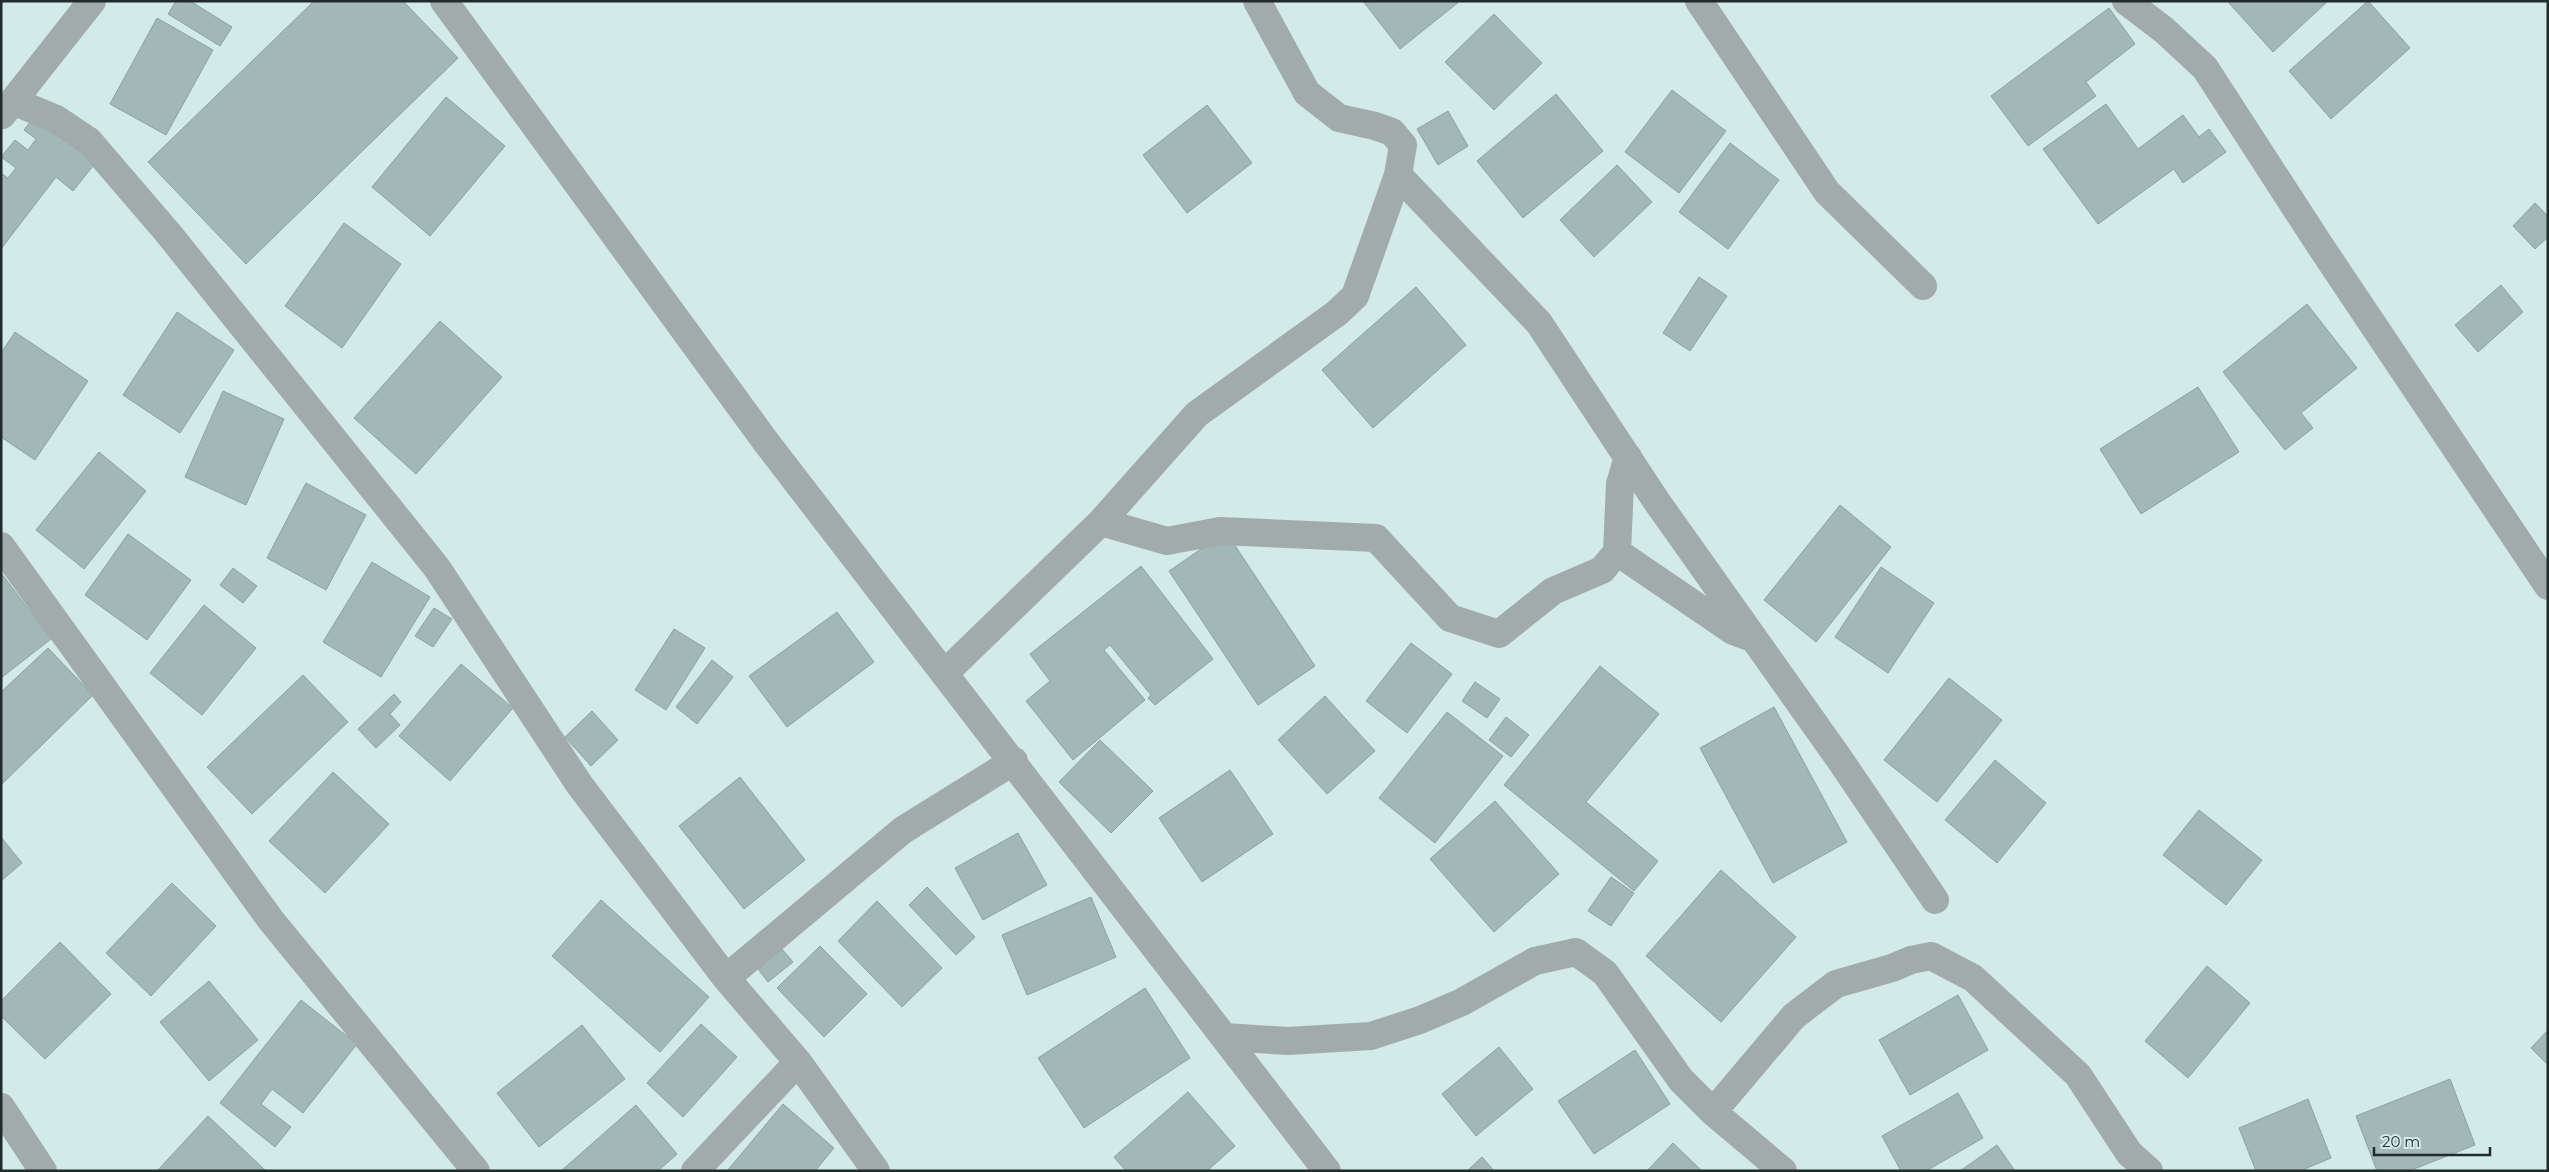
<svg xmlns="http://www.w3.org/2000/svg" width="2549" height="1172" font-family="Montserrat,sans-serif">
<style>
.building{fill:#a1b8b7;stroke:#8ca2a1}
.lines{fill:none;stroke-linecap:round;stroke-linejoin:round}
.minor{stroke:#a1abaa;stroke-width:28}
</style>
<rect width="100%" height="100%" fill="#d2eae8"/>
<!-- building -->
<path class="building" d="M 176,1 L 190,1 L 232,27 L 220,46 L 168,14 Z
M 314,1 L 403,1 L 458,58 L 246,264 L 148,162 Z
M 1363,1 L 1460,1 L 1400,49 Z
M 2232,1 L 2328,1 L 2273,52 L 2229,3 Z
M 2368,1 L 2410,48 L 2331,119 L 2289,71 Z
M 2109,8 L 2135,44 L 2086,82 L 2096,96 L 2028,146 L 1991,96 Z
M 1494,14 L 1542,63 L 1494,110 L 1445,62 Z
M 157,18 L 213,50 L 166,135 L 110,104 Z
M 1672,90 L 1726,131 L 1679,193 L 1625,152 Z
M 1556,94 L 1603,151 L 1523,218 L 1477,161 Z
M 446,97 L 505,146 L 430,236 L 372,187 Z
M 2106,104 L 2138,149 L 2183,115 L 2199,137 L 2209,129 L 2226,152 L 2183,183 L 2174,169 L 2098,224 L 2043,149 Z
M 1207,105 L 1252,163 L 1187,213 L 1143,155 Z
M 1448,111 L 1468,146 L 1438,165 L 1417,129 Z
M 36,114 L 97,161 L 73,191 L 56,177 L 1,249 L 1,173 L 8,178 L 16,168 L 1,157 L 15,140 L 28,150 L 36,139 L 24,130 Z
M 1730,143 L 1779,180 L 1728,249 L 1679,212 Z
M 1617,165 L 1652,202 L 1594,257 L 1560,220 Z
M 2535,203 L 2548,216 L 2548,237 L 2535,249 L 2513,226 Z
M 344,223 L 401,264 L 342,348 L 285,306 Z
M 1699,277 L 1727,296 L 1690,351 L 1663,333 Z
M 2501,285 L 2523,312 L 2478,352 L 2455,325 Z
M 1416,287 L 1466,345 L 1373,428 L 1322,370 Z
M 2307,304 L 2357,368 L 2301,413 L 2313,428 L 2285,450 L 2223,372 Z
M 177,312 L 234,350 L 180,433 L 123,395 Z
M 440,321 L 502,377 L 416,474 L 354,418 Z
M 15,332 L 88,381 L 35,460 L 1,437 L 1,353 Z
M 2198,387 L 2239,452 L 2141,514 L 2100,449 Z
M 223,391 L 284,419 L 246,505 L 185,477 Z
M 99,452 L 146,491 L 84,569 L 36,530 Z
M 306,483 L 366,515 L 326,590 L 267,558 Z
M 1840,505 L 1891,547 L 1816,642 L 1764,600 Z
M 1226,532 L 1315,666 L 1258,705 L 1169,571 Z
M 128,534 L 191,580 L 147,640 L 85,595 Z
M 372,562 L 430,597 L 381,677 L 323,642 Z
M 1141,566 L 1213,659 L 1155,705 L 1148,698 L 1151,695 L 1110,645 L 1104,650 L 1145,700 L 1073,760 L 1026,701 L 1050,681 L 1030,654 Z
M 1881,567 L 1934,603 L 1888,673 L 1835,637 Z
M 233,568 L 257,586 L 243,603 L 220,585 Z
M 1,573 L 51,639 L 1,678 Z
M 204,605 L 256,648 L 202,715 L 150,673 Z
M 434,608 L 452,619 L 433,647 L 415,636 Z
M 837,612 L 874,662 L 787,727 L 749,676 Z
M 674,629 L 705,648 L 666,710 L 635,690 Z
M 1411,643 L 1452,674 L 1407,733 L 1366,701 Z
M 48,648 L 93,695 L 1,785 L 1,692 Z
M 712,660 L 733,677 L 697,724 L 676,707 Z
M 461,664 L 513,708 L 450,781 L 399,736 Z
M 1600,666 L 1659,714 L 1586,802 L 1658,861 L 1634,891 L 1504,785 Z
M 303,675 L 348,722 L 252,814 L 207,767 Z
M 1949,678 L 2002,720 L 1937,802 L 1884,760 Z
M 1475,682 L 1500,699 L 1487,718 L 1462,701 Z
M 394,694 L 401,702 L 390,714 L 400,725 L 376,748 L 358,729 Z
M 1325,696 L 1375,751 L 1327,794 L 1278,740 Z
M 1774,707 L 1847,842 L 1773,883 L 1700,748 Z
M 592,711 L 618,740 L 591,766 L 565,737 Z
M 1447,712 L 1503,756 L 1435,843 L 1379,798 Z
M 1506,717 L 1529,735 L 1511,757 L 1489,740 Z
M 1100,740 L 1153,791 L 1111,833 L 1059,782 Z
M 1995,760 L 2046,803 L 1997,863 L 1945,820 Z
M 1230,770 L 1273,834 L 1202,882 L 1159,818 Z
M 333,772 L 389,824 L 325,893 L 269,841 Z
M 740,777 L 805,860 L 744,909 L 679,826 Z
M 1495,801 L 1559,874 L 1494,932 L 1430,859 Z
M 2199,810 L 2262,860 L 2226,905 L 2163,855 Z
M 1018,833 L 1047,885 L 983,920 L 955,868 Z
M 1,837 L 22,863 L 1,881 Z
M 1721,870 L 1796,937 L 1721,1022 L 1646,956 Z
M 1611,877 L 1634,893 L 1611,926 L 1588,911 Z
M 172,883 L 216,926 L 151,996 L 106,953 Z
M 927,887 L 975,937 L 956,955 L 909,905 Z
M 1091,897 L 1116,957 L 1027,995 L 1002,935 Z
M 601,900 L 709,997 L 660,1052 L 552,956 Z
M 877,901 L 942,968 L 902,1007 L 838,941 Z
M 60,942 L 111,994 L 45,1059 L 1,1016 L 1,1001 Z
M 820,946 L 867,994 L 824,1037 L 777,988 Z
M 782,949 L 793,962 L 768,982 L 758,969 Z
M 2207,966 L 2250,1003 L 2188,1078 L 2145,1041 Z
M 209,981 L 258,1040 L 209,1081 L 160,1022 Z
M 1145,988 L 1190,1058 L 1084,1128 L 1038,1058 Z
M 1958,995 L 1988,1050 L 1910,1095 L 1879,1040 Z
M 301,1000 L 357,1044 L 303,1113 L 272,1089 L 261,1104 L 291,1127 L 275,1147 L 220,1103 Z
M 701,1024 L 737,1057 L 683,1117 L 647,1083 Z
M 582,1025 L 625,1079 L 539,1147 L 497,1093 Z
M 2548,1030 L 2548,1065 L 2531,1048 Z
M 1499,1047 L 1533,1089 L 1476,1136 L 1442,1094 Z
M 1635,1050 L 1670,1104 L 1594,1154 L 1558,1101 Z
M 2450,1079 L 2475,1145 L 2409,1171 L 2377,1171 L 2356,1116 Z
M 1188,1092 L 1235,1146 L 1207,1171 L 1126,1171 L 1114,1157 Z
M 1958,1093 L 1983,1138 L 1926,1171 L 1901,1171 L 1882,1136 Z
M 2308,1099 L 2331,1158 L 2300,1171 L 2256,1171 L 2239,1128 Z
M 783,1104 L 834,1148 L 815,1171 L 727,1171 Z
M 636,1105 L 677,1154 L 658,1171 L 561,1171 Z
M 208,1116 L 266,1171 L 157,1171 Z
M 1673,1143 L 1702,1171 L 1647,1171 Z
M 1997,1145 L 2015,1171 L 1960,1171 Z
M 1482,1157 L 1494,1171 L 1467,1171 Z"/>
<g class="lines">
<!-- minor -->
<path class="minor" d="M 444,1 L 766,442 L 1327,1171
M 1699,1 L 1827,192 L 1923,286
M 2126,1 L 2164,30 L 2205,68 L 2319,244 L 2548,586
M 13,101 L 56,119 L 89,141 L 168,233 L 437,568 L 579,784 L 726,978 L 798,1062 L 876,1171
M 2,115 L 92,1
M 1398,175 L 1539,323 L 1657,502 L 1838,757 L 1935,900
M 1101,522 L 1167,541 L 1220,531 L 1376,538 L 1450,618 L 1499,634 L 1553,591 L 1602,570 L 1617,552 L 1733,631 L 1749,637
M 1,546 L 270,919 L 476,1171
M 1617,552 L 1620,484 L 1628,457
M 945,673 L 1101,522 L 1197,414 L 1337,313 L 1355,296 L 1398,175 L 1403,145 L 1392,132 L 1375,126 L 1339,118 L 1307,93 L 1257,1
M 726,978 L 903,830 L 1014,761
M 1225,1037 L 1288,1041 L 1371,1036 L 1420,1020 L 1462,1002 L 1535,961 L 1576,952 L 1605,973 L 1681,1080 L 1713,1112 L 1783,1171
M 1,1107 L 43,1171
M 1713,1112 L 1794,1016 L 1836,984 L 1892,968 L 1911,960 L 1931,956 L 1973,978 L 2078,1075 L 2129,1153 L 2149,1171
M 695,1171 L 798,1062"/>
</g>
<!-- border -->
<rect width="2549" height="1172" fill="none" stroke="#222b2b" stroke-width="5"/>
<!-- scale -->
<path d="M2374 1147v8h116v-8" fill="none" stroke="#222b2b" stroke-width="2.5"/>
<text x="2382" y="1147" font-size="15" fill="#222b2b" stroke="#d2eae8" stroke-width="4" paint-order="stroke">20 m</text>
</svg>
